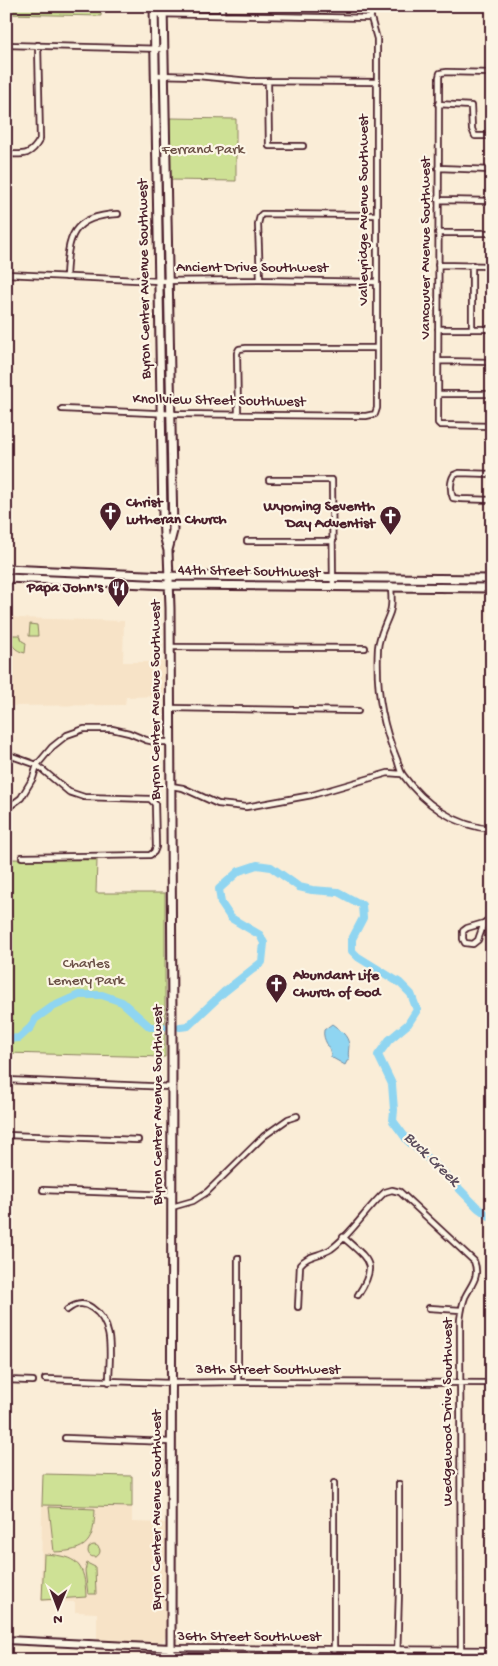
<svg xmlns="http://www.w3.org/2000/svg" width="498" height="1666" font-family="'Gochi Hand',sans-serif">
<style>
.built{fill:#f7e3c7}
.green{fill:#cee195;stroke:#8c8060}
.water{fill:#8fd5f1;stroke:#738ca2}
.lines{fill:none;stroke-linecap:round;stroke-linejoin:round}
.river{stroke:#8fd5f1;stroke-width:8}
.street-casing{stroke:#4a1f2b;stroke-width:8}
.secondary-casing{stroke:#4a1f2b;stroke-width:10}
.primary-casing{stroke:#4a1f2b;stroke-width:11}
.street{stroke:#fcf5e5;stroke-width:4.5}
.secondary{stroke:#fcf5e5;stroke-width:6}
.primary{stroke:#fcf5e5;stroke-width:7}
.labels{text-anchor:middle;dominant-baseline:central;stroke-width:4.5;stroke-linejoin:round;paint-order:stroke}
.park-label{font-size:15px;fill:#6b5046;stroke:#fcf5e5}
.street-label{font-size:15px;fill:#4a1f2b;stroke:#fcf5e5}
.poi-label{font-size:15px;font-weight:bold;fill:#4a1f2b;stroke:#fcf5e5;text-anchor:start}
.water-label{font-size:16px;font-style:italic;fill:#5b4c5c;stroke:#fcf5e5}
</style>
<rect width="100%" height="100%" fill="#faedd7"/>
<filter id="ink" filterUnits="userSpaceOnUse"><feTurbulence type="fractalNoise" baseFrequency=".02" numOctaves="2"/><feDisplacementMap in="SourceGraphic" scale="10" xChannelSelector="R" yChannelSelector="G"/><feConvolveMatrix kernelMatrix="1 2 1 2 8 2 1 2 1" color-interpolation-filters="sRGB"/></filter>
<g filter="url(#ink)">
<!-- built -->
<path class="built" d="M 6,614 L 18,618 L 124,621 L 123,662 L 164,662 L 164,696 L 126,697 L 125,705 L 6,706 Z
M 42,1505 L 132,1507 L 132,1522 L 167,1523 L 166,1637 L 163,1641 L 157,1643 L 97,1640 L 97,1613 L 75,1612 L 75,1602 L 41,1601 Z"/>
<!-- green -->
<path class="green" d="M 6,6 L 101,6 L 101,16 L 6,14 Z
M 170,118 L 236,119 L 236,181 L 170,180 Z
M 30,624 L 37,625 L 38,636 L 29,636 Z
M 11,635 L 20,635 L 22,641 L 26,643 L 25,653 C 16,651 9,645 11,635 Z
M 6,859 L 97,860 L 96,893 L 165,893 L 165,1057 L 6,1053 Z
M 43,1474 L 132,1476 L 132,1507 L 42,1505 Z
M 49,1507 L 95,1509 C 94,1542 88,1551 54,1552 Z
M88 1551a6 6 0 1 1 12 0a6 6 0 1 1-12 0Z
M 44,1554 C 77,1556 85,1563 86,1597 L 42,1600 Z
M 87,1563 L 95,1567 L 96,1594 L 88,1594 L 85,1571 Z"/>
<!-- water -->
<path class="water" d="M 332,1024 C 340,1030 348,1035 349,1045 C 349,1050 347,1056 350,1060 L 347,1061 L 345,1065 L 331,1057 C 331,1046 322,1041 324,1030 Z"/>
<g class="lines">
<!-- river -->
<path class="river" d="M 180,1027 L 188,1026 L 224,992 L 262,962 L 264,943 L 260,935 L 231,918 L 221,903 L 219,889 L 239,871 L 257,865 L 271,867 L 299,887 L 312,890 L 338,892 L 362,905 L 363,918 L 352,939 L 352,951 L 358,957 L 400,983 L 411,994 L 417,1010 L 408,1024 L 389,1040 L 378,1055 L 392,1084 L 394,1110 L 393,1121 L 408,1141 L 442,1171 L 478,1208 L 492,1218
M 6,1039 L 19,1038 L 31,1027 L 35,1019 L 52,1007 L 79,995 L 102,995 L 122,1002 L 150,1027 L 163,1027"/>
<defs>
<path id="street" d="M 222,6 L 222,15
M 154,14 L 371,18
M 6,45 L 164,49
M 492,73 L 447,72 L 440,73 L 439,77 L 438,415 L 438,423 L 440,425 L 492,426
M 155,75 L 198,76 L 249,81 L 377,82
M 268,81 L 269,146 L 303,146
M 438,104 L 471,106 L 472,129 L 475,136 L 492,136
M 6,154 C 24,155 31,156 40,139 L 38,45
M 438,168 L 492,170
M 438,200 L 492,201
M 6,221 L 8,218
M 438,233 L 492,233
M 438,265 L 492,266
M 472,265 L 472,329
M 6,274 L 159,281 L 260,280 L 377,282
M 66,277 C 68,237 71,216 118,214
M 260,280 L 258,224 L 260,216 L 262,214 L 377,215
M 438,329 L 492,329
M 438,361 L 492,362
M 438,394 L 492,394
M 62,409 L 175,414 L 366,416 L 375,414 L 377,408 L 377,39 L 371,18 L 370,6
M 238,414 L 237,353 L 239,349 L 246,348 L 377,348
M 492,474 L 459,473 L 454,475 C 450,481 450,491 453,498 L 460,499 L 492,500
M 269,480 L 332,480 L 333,587
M 247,541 L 333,541
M 391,585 C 391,594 393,603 390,612 C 386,624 379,635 378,648 C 376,686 381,722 396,757 C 399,763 399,770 403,775 C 423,803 456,827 492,829
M 170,647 L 365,648
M 170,708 L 358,711
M 6,754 L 37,765 L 69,792 L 84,797 L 150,799 L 155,804 L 156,847 L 154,852 L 150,855 L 22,857
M 171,786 L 183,788 L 218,804 L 246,807 L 312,795 L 388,773 L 401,774
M 6,809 L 21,798 L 33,778 L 37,765 L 52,747 L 67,735 L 84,729 L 112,729 L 129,733 L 146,740 L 155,742 L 171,742
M 484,923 L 478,940 L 473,944 L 465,943 L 463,939 L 463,931 L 467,928 L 484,923 L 492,917
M 6,1080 L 171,1087
M 6,1135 L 138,1140
M 43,1190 L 172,1195
M 172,1207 L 193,1201 L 207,1192 L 264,1136 L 288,1119 L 297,1116
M 343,1237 C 368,1260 379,1263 358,1295
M 238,1258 L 238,1382
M 298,1307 L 300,1265 C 307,1255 320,1256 331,1249 C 352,1234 366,1209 385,1192 L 392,1190 L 400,1192 L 474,1261 C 480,1277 472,1283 465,1297 C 462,1305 461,1313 460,1320 L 461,1660
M 429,1308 L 461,1310
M 67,1310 C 75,1304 83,1301 92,1308 C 116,1324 109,1357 109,1382
M 45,1379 L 171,1383 L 238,1382 L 492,1383
M 6,1380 L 33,1381
M 65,1438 L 170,1442
M 334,1483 L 334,1660
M 171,1648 L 492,1650
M 267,1660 L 267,1649
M 397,1660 L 399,1591 L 399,1484"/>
<path id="secondary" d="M 6,1640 L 171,1648"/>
<path id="primary" d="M 154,6 L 163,516 L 164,535 L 168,551 L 170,608 L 172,1026 L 171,1660
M 163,6 L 173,531 L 168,550
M 6,569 L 169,576 L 492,579
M 6,578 L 169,585 L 492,588"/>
</defs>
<!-- street casing -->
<use href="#street" class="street-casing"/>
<!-- secondary casing -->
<use href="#secondary" class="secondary-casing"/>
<!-- primary casing -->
<use href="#primary" class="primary-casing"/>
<!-- street -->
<use href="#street" class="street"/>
<!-- secondary -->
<use href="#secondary" class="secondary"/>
<!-- primary -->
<use href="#primary" class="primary"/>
</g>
</g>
<!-- icons -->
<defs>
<symbol id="church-pin" viewBox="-11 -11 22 30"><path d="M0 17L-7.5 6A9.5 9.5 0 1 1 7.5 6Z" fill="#4a1f2b" stroke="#fcf5e5"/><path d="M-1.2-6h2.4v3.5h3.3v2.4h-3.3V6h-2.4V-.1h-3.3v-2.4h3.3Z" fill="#fff"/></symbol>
<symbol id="restaurant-pin" viewBox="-11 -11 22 30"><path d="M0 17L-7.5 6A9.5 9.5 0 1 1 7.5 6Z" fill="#4a1f2b" stroke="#fcf5e5"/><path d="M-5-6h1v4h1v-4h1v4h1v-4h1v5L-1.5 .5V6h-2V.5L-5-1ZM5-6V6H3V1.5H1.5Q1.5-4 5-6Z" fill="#fff"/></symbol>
</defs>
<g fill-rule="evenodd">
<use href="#church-pin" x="98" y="500" width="25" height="34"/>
<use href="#church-pin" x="378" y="504" width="25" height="34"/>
<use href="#restaurant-pin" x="106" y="576" width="25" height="34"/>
<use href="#church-pin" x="264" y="972" width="25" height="34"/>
</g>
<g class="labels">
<!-- park labels -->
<g class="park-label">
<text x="203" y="150">Ferrand Park</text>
<text x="86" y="964">Charles<tspan x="86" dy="17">Lemery Park</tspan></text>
</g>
<!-- street labels -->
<g class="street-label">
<text transform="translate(364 210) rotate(-90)">Valleyridge Avenue Southwest</text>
<text transform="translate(426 248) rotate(-90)">Vancouver Avenue Southwest</text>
<text x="252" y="268">Ancient Drive Southwest</text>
<text transform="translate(145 279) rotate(-91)">Byron Center Avenue Southwest</text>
<text transform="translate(219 401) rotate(1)">Knollview Street Southwest</text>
<text transform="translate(249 572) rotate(1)">44th Street Southwest</text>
<text transform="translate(156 700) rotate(-90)">Byron Center Avenue Southwest</text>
<text transform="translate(158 1105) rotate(-90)">Byron Center Avenue Southwest</text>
<text x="268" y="1370">38th Street Southwest</text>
<text transform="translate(448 1412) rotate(-90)">Wedgewood Drive Southwest</text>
<text transform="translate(157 1510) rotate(-90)">Byron Center Avenue Southwest</text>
<text x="249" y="1637">36th Street Southwest</text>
</g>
<!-- poi labels -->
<g class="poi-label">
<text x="126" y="503">Christ<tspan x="126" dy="17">Lutheran Church</tspan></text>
<text x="375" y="507" text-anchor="end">Wyoming Seventh<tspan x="375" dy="17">Day Adventist</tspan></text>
<text x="103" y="588" text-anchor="end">Papa John's</text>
<text x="293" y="976">Abundant Life<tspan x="293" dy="17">Church of God</tspan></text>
</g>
<!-- water labels -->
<g class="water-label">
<text transform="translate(431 1160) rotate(44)">Buck Creek</text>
</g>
</g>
<!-- margin -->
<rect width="498" height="1666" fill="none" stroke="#fcf5e5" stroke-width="25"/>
<rect x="12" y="12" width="473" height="1641" fill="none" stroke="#4a1f2b" stroke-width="2" filter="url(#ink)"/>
<!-- north arrow -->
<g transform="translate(58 1608) rotate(181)" stroke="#fcf5e5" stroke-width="4" paint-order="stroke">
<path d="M0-4L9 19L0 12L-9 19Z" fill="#4a1f2b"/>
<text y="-8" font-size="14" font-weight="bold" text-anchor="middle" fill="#4a1f2b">N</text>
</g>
</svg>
